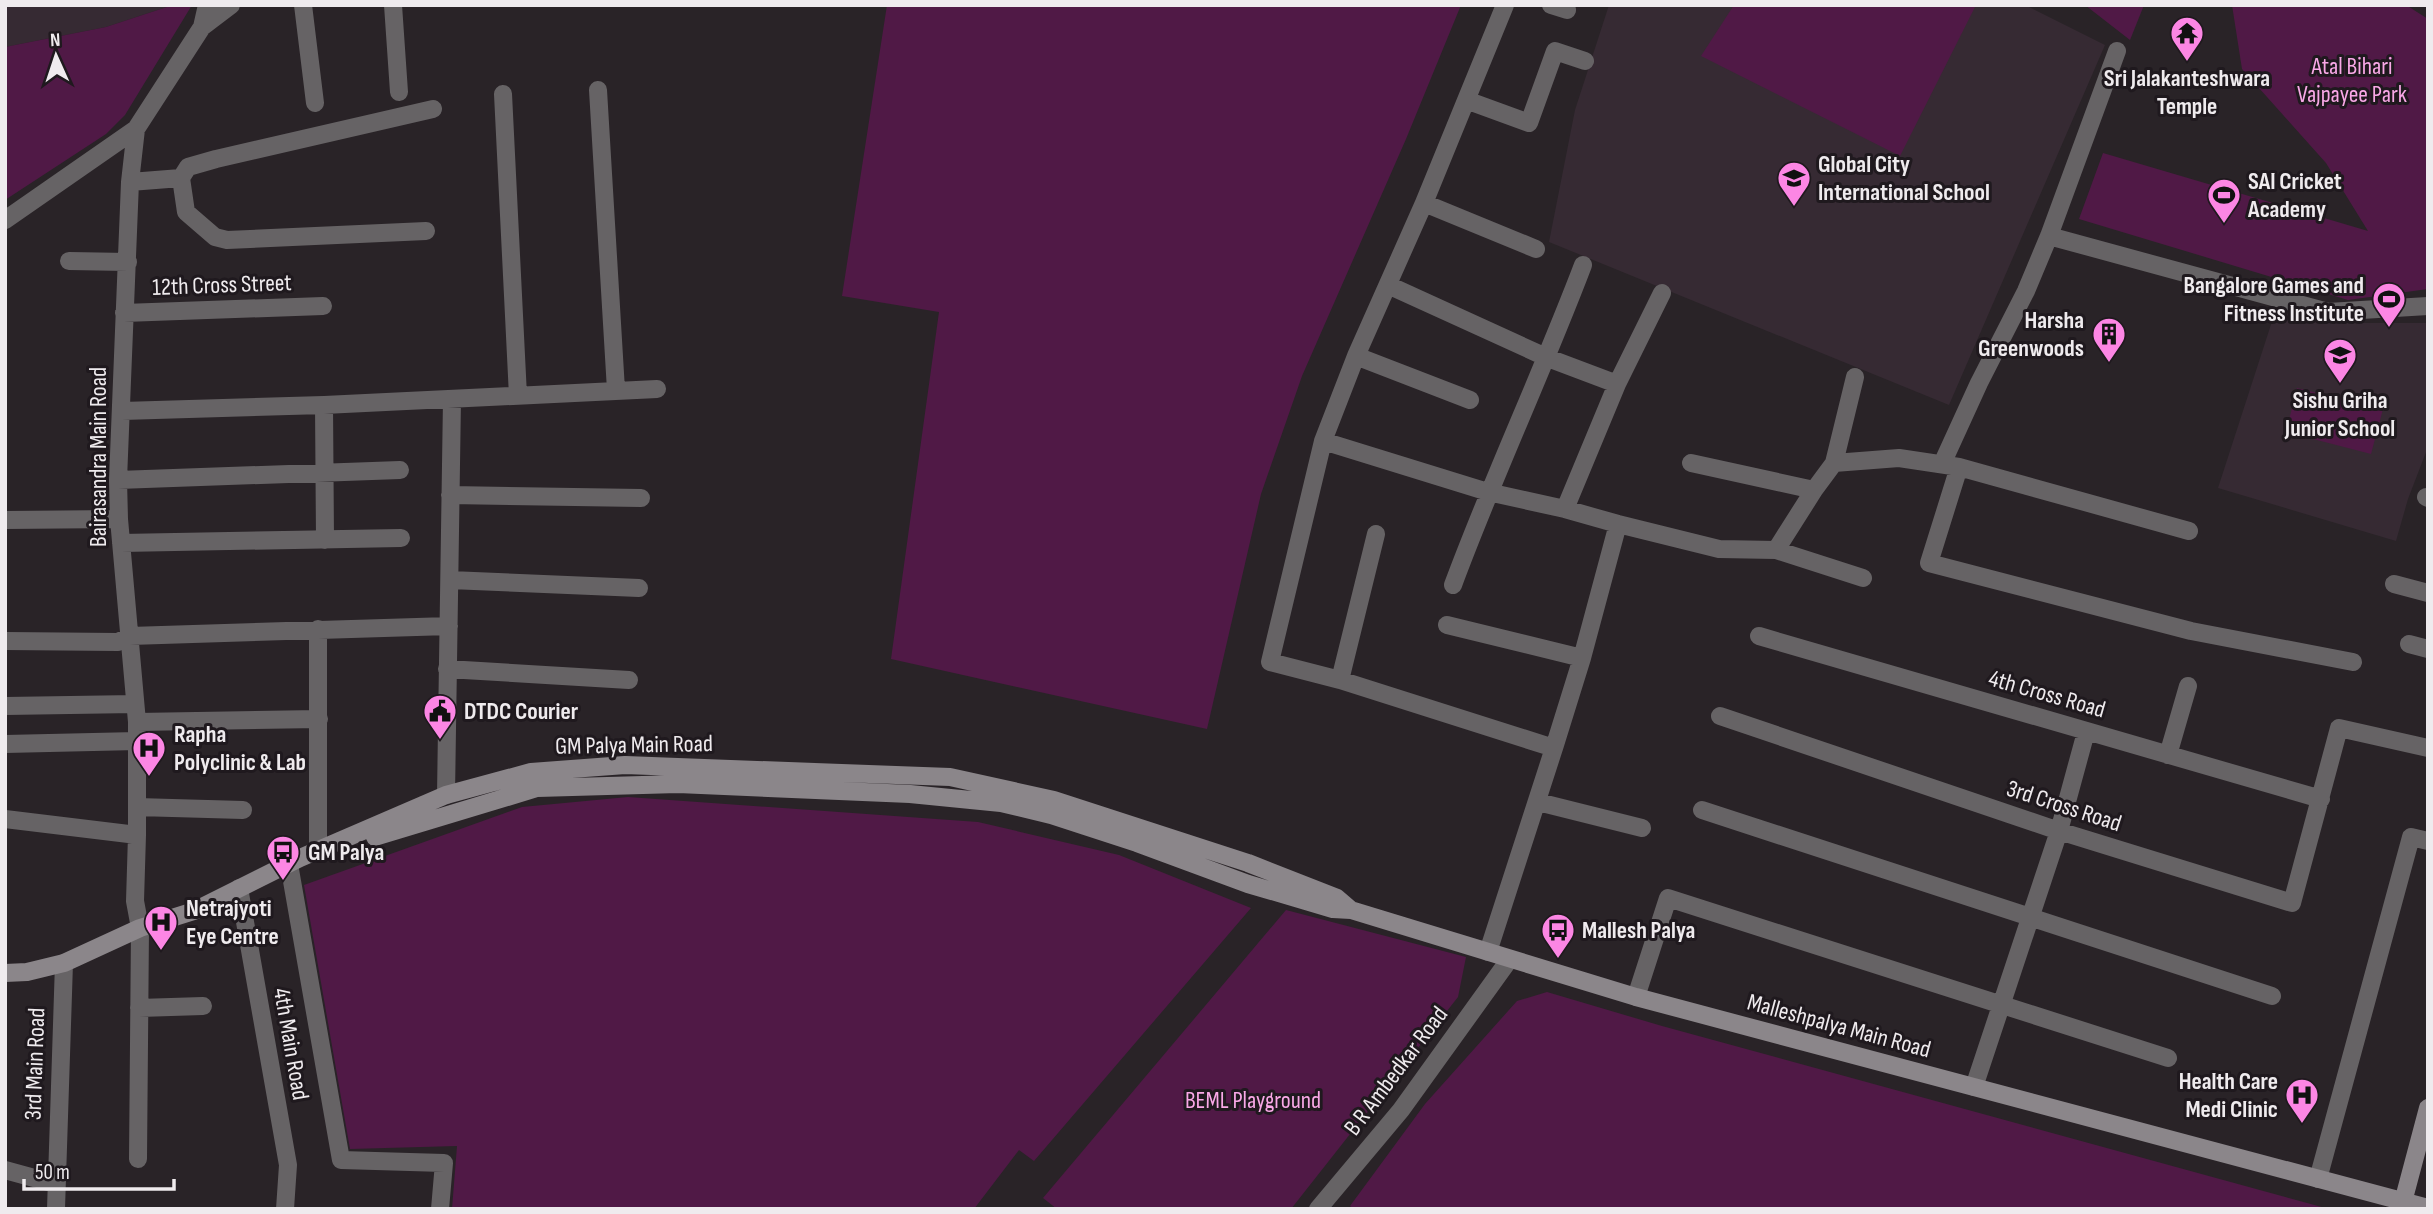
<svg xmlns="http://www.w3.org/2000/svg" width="2433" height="1214" font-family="'Sofia Sans Condensed',sans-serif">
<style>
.built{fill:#362a33}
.green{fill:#501946}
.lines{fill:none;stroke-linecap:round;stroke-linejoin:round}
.street{stroke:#666365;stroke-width:18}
.secondary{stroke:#8b868a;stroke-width:18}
.labels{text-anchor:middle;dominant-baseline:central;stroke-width:6;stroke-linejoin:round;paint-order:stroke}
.park-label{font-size:24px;fill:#f9a8e7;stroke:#1f191e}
.poi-label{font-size:24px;font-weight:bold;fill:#efebee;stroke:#1f191e;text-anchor:start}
.street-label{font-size:24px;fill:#efebee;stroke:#1f191e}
</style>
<rect width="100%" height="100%" fill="#292327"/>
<!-- built -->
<path class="built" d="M 5,5 L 173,5 L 106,27 L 5,47 Z
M 1609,5 L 2025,5 L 2105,45 L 1949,405 L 1549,242 L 1575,110 Z
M 2276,309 L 2330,323 L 2428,323 L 2428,447 L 2408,499 L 2396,541 L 2218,488 Z"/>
<!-- green -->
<path class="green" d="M 173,5 L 192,5 L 125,115 L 106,134 L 5,200 L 5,47 L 106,27 Z
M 887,5 L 1461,5 L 1406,139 L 1302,376 L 1261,494 L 1207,729 L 891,659 L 939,312 L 842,296 Z
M 1734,5 L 1976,5 L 1900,156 L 1701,56 Z
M 2085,5 L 2144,5 L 2130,40 Z
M 2232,5 L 2406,5 L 2428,19 L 2428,289 L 2348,300 L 2079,219 L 2103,153 L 2368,231 L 2326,163 L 2242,69 Z
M 2297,388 L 2383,409 L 2371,454 L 2286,432 Z
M 628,797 L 978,822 L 1119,855 L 1251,908 L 1034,1161 L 1019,1150 L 974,1209 L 452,1209 L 457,1146 L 350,1149 L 304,885 L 522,807 Z
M 1286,910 L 1466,957 L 1458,997 L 1291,1209 L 1057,1209 L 1043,1198 Z
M 1547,992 L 1662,1026 L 2329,1209 L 1354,1209 L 1350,1206 L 1425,1104 L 1517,1001 Z"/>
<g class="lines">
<!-- street -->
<path class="street" d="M 303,5 L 315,103
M 393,5 L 399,92
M 1551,5 L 1567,10
M 202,27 L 231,5
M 598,90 L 616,390
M 503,94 L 518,396
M 1466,100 L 1529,123 L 1555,51 L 1585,61
M 181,178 L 186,212 L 215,237 L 227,240 L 426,231
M 130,182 L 181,178 L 188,167 L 216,159 L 433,109
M 1424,203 L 1536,249
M 5,220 L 136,129
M 2049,236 L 2328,312 L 2428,306
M 69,261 L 128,262
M 1388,285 L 1548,358 L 1617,384
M 124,313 L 323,306
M 1356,356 L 1470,400
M 324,405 L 325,540
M 122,411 L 324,405 L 657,389
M 1323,441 L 1488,492 L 1565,509 L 1618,524 L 1719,549 L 1776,550 L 1814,490 L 1834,463 L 1899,458 L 1959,467 L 2189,531
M 1691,463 L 1814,490
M 1834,463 L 1855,377
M 1942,464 L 1979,383 L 2026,291 L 2049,236 L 2117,51
M 1959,467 L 1929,563 L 2191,631 L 2353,662
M 118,480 L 400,470
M 450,495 L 641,498
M 2426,497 L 2428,498
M 1565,509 L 1617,384 L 1662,293
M 5,520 L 119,519
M 121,543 L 401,538
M 1776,550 L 1863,578
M 450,580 L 639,588
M 2394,584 L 2428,593
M 1453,585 C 1493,477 1542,373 1583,265
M 1447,625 L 1582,658
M 1759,636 L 2321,799
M 5,641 L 118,642 L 130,636 L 449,626
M 2409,644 L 2428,649
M 447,669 L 629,680
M 1340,680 L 1376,534
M 5,706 L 135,704
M 1720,716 L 2059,831 L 2292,903 L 2339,728 L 2428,748
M 137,722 L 319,719
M 5,744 L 137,741
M 1554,748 L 1582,658 L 1618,524
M 2168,755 L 2188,686
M 446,795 L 452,399
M 1538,802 L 1642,828
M 137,807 L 243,810
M 1702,810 L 2272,996
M 5,819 L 137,835
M 318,851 L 318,629
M 289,864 L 341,1160 L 444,1163 L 440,1209
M 239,888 L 288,1165 L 285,1209
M 1488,952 L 1554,748 L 1340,680 L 1270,662 L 1323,441 L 1356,356 L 1424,203 L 1505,5
M 1636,997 L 1668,898 L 2168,1058
M 139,1008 L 203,1006
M 1974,1087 L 2059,831 L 2086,732
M 138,1159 L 140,928 L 135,901 L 137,835 L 137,722 L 119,519 L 118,480 L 130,182 L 136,129 L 202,27 L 207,5
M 5,1170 L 56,1184
M 2318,1179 L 2411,837 L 2428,841
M 56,1209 L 64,963
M 1318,1209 L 1401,1110 L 1509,960"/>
<!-- secondary -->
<path class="secondary" d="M 375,837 L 537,788 L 678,784 L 910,794 L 1001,803 L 1051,815 L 1137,843 L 1248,884 L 1333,909 L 1351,910
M 5,973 L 27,972 L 64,963 L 140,928 L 194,911 L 300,858 L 446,795 L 531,772 L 625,765 L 950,777 L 1054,800 L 1248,863 L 1337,898 L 1351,910 L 1636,997 L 2428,1208
M 2403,1202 L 2428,1108"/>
</g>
<!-- icons -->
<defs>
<symbol id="temple-pin" viewBox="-11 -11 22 30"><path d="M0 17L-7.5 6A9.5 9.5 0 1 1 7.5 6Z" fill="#fc86e4" stroke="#1f191e"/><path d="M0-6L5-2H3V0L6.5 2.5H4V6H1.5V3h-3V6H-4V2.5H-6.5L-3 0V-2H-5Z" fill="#111"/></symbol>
<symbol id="school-pin" viewBox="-11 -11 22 30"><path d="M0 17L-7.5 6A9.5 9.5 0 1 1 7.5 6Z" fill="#fc86e4" stroke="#1f191e"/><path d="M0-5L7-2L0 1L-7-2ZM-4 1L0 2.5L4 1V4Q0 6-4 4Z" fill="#111"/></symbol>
<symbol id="stadium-pin" viewBox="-11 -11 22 30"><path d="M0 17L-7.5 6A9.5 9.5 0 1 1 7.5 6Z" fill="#fc86e4" stroke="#1f191e"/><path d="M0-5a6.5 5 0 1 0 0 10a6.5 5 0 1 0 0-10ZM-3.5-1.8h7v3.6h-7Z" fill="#111"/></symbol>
<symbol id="building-pin" viewBox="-11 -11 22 30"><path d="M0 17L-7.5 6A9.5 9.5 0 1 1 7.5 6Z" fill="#fc86e4" stroke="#1f191e"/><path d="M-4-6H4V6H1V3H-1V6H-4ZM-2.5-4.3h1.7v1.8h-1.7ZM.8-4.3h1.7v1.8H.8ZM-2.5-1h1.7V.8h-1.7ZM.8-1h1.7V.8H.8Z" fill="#111"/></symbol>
<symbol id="civic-pin" viewBox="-11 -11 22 30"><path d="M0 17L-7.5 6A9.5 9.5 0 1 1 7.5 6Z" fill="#fc86e4" stroke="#1f191e"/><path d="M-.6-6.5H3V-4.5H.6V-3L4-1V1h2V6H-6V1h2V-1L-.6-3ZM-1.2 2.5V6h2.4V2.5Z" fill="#111"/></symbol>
<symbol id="hospital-pin" viewBox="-11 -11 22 30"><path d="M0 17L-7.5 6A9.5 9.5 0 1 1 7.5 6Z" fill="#fc86e4" stroke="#1f191e"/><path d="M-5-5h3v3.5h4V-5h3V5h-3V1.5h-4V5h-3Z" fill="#111"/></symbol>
<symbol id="bus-pin" viewBox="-11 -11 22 30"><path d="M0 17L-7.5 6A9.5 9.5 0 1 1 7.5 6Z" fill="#fc86e4" stroke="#1f191e"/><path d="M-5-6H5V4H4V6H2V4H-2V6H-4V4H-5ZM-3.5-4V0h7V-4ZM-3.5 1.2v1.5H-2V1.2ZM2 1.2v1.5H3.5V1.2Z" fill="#111"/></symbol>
</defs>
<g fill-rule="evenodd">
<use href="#temple-pin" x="2168" y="14" width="38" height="52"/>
<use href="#school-pin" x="1775" y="159" width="38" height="52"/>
<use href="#stadium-pin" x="2205" y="176" width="38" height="52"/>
<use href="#stadium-pin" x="2370" y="280" width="38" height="52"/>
<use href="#building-pin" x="2090" y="315" width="38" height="52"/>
<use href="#school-pin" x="2321" y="336" width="38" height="52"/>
<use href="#civic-pin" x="421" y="692" width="38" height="52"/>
<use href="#hospital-pin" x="130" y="729" width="38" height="52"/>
<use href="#bus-pin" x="264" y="833" width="38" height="52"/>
<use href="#hospital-pin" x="142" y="903" width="38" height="52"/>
<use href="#bus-pin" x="1539" y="911" width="38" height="52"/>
<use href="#hospital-pin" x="2283" y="1076" width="38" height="52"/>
</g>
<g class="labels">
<!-- park labels -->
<g class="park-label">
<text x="2352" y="66">Atal Bihari<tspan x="2352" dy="28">Vajpayee Park</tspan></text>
<text x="1253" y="1100">BEML Playground</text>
</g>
<!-- poi labels -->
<g class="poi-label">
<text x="2187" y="78" text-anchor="middle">Sri Jalakanteshwara<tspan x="2187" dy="28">Temple</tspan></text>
<text x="1818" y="164">Global City<tspan x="1818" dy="28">International School</tspan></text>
<text x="2248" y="181">SAI Cricket<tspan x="2248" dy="28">Academy</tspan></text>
<text x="2364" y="285" text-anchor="end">Bangalore Games and<tspan x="2364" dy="28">Fitness Institute</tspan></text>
<text x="2084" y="320" text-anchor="end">Harsha<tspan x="2084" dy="28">Greenwoods</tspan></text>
<text x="2340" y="400" text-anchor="middle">Sishu Griha<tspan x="2340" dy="28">Junior School</tspan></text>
<text x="464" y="711">DTDC Courier</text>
<text x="174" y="734">Rapha<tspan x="174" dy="28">Polyclinic &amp; Lab</tspan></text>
<text x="308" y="852">GM Palya</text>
<text x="186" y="908">Netrajyoti<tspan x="186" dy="28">Eye Centre</tspan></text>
<text x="1582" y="930">Mallesh Palya</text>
<text x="2278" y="1081" text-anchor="end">Health Care<tspan x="2278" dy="28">Medi Clinic</tspan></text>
</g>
<!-- street labels -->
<g class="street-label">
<text transform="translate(222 285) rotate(-2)">12th Cross Street</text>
<text transform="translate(98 457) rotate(-90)">Bairasandra Main Road</text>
<text transform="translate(2047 694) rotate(16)">4th Cross Road</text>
<text transform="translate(634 745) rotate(-1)">GM Palya Main Road</text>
<text transform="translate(2064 806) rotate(18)">3rd Cross Road</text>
<text transform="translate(1839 1026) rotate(15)">Malleshpalya Main Road</text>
<text transform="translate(291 1044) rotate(80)">4th Main Road</text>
<text transform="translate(35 1064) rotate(-88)">3rd Main Road</text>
<text transform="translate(1396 1071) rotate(-53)">B R Ambedkar Road</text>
</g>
</g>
<!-- border -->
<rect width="2433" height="1214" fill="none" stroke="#efebee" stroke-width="14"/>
<!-- north arrow -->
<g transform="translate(56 56) rotate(357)" stroke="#1f191e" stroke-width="5" paint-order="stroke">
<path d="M0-5L12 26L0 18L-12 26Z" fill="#efebee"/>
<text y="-10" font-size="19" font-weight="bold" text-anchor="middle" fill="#efebee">N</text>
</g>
<!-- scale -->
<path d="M24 1179v10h150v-10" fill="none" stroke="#efebee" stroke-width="3.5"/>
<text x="35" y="1179" font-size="21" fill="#efebee" stroke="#1f191e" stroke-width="5" paint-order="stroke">50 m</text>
</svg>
